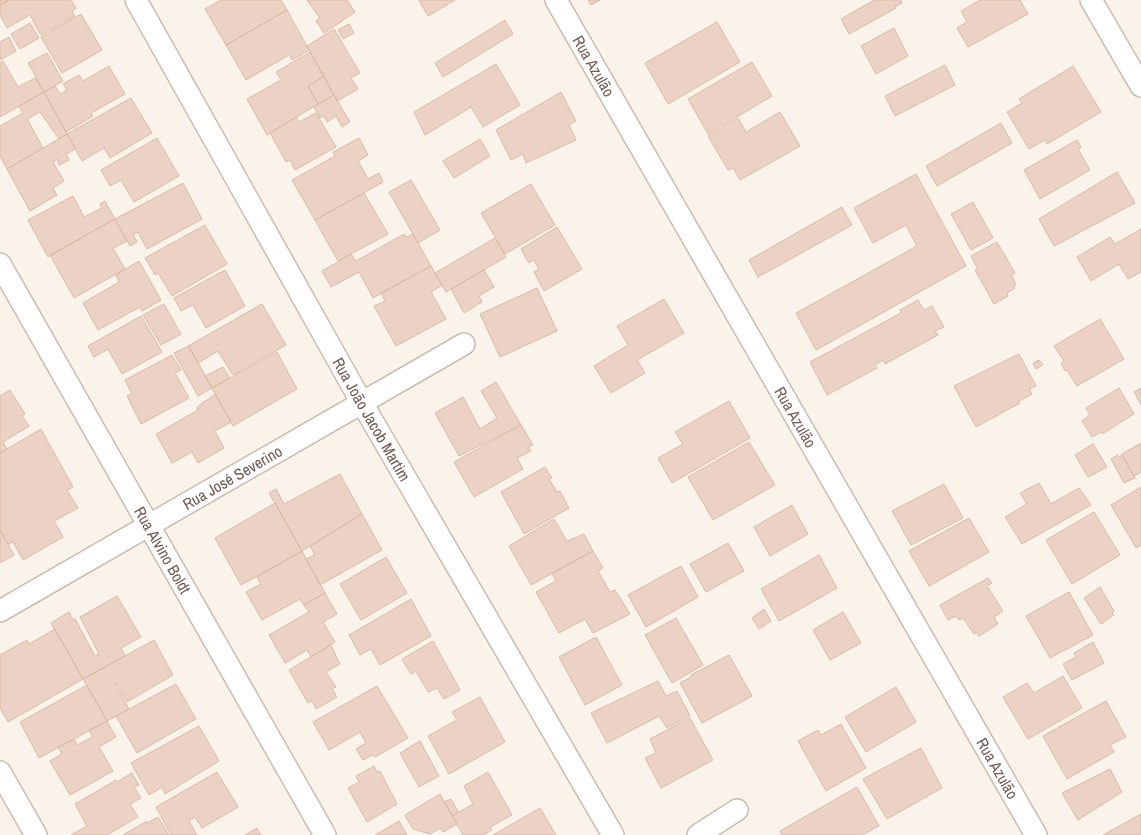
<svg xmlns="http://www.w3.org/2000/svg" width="1141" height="835" font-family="'Archivo Narrow',sans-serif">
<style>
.building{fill:#ecd2c4;stroke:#ddb9a6}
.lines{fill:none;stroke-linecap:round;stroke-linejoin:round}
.minor-casing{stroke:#cbbbb0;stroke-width:24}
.minor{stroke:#fff;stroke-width:21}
.labels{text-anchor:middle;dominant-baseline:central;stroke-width:4;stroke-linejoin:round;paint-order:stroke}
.street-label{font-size:16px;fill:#715a50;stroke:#fdf7ef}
</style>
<rect width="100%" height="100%" fill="#faf3e9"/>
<!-- building -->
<path class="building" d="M 0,0 L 10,0 L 0,5 Z
M 10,0 L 71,0 L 76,8 L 72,11 L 75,16 L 41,35 L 30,15 L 7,28 L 0,15 L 0,5 Z
M 221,0 L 281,0 L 287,10 L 226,45 L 205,9 Z
M 307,0 L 347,0 L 355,12 L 324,33 L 316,21 L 320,18 Z
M 419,0 L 455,0 L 428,16 Z
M 588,0 L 600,0 L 591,5 Z
M 874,0 L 900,0 L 902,3 L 895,7 L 896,8 L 849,34 L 841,19 Z
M 980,0 L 1020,0 L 1028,14 L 968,47 L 957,28 L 967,22 L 961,11 Z
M 287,10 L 309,50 L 292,60 L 289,55 L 246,80 L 226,45 Z
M 81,14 L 102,50 L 62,73 L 41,37 Z
M 505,20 L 513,34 L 443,77 L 435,63 Z
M 717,22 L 740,62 L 668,104 L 645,63 Z
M 30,23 L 39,38 L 20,49 L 11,34 Z
M 349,24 L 354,33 L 343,39 L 338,30 Z
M 894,28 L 908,56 L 876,74 L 861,46 Z
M 334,29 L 360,73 L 351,78 L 358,89 L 337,101 L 307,46 Z
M 9,37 L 16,51 L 0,60 L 0,42 Z
M 310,52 L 324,76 L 308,86 L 318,104 L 267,135 L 247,99 L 281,80 L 276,72 Z
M 47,53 L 63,81 L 44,92 L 28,63 Z
M 3,61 L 18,87 L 35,78 L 44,92 L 0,117 L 0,63 Z
M 752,62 L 772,96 L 708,134 L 688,99 Z
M 496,64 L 520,105 L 483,127 L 471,107 L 425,135 L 414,112 Z
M 945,65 L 955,85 L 895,116 L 885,96 Z
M 109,66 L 125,94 L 91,113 L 93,116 L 66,132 L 44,92 L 55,86 L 60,94 L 67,90 L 63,84 L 79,75 L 83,81 Z
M 1073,66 L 1101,112 L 1047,144 L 1045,140 L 1029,149 L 1007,112 L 1022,103 L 1019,99 Z
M 324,76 L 334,95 L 318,104 L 308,86 Z
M 44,92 L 67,134 L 59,139 L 40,112 L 27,119 L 43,148 L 7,169 L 0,156 L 0,126 L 23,113 L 19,106 Z
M 561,92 L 576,121 L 569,125 L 576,140 L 526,163 L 523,154 L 511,160 L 496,130 Z
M 334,95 L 350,122 L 342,127 L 336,116 L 327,122 L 324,116 L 320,118 L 314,107 Z
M 131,98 L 152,133 L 110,158 L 104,148 L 82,161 L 67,134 Z
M 780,112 L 800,146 L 740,180 L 733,168 L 728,170 L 708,136 L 738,118 L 746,132 Z
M 316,113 L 336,147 L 295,170 L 290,160 L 286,162 L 270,133 L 296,117 L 299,122 Z
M 1001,123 L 1012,143 L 937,186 L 926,166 Z
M 67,134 L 76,149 L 66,154 L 69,160 L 59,165 L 57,159 L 53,162 L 64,181 L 53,188 L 57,195 L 30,211 L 7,169 Z
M 157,138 L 179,176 L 134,202 L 121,180 L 110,186 L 101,170 Z
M 359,138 L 368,155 L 358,161 L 368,179 L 379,173 L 383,182 L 315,220 L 292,180 L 335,156 L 333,152 Z
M 480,139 L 490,156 L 454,178 L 443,161 Z
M 1077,140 L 1081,147 L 1078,149 L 1090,170 L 1040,199 L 1024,170 Z
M 1117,172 L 1135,203 L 1054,246 L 1039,219 Z
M 916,174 L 966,266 L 816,350 L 796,313 L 917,246 L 906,225 L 873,243 L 854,208 Z
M 411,180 L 440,230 L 418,243 L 389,192 Z
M 183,183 L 202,219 L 147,249 L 138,232 L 133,234 L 137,242 L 130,246 L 115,219 Z
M 531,184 L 555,225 L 505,254 L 481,213 Z
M 364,193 L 388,234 L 338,261 L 315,220 Z
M 73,196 L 84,217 L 102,208 L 100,204 L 105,201 L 115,219 L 48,257 L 28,220 Z
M 973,202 L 993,238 L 971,250 L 951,214 Z
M 842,207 L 852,225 L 758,277 L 749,260 Z
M 115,219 L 127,241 L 113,248 L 125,269 L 74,298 L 50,255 Z
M 205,225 L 227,264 L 172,296 L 158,273 L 155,275 L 145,258 Z
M 557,227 L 582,269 L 544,291 L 534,272 L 539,269 L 534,260 L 529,263 L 521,249 Z
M 1141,229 L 1141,272 L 1128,279 L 1119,264 L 1091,281 L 1077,257 L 1110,237 L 1115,244 Z
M 404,234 L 406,237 L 413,234 L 431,266 L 373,298 L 359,272 L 331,287 L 322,271 L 351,254 L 356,261 Z
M 495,238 L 506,257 L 446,292 L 435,273 Z
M 997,242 L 1015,273 L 1011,275 L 1016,284 L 1014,286 L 1015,288 L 1007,293 L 1008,296 L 994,304 L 975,270 L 978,269 L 971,256 Z
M 139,261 L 161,300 L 142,311 L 140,307 L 98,330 L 83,303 L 119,282 L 116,275 Z
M 431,266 L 442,285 L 431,292 L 446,319 L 396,346 L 374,306 L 385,301 L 381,293 Z
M 225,270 L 245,306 L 206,328 L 193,305 L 181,311 L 174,298 Z
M 484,270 L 494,287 L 479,296 L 482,302 L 464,313 L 451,289 Z
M 537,288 L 557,331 L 500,357 L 480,314 Z
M 664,299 L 684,333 L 637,360 L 645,373 L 611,393 L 594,366 L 628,345 L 617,326 Z
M 918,300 L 924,310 L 932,306 L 944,327 L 935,331 L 938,335 L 885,364 L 883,360 L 875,365 L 877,368 L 827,395 L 810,362 L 901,313 L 900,310 Z
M 164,304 L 181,334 L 161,345 L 143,315 Z
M 262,304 L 286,345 L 233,375 L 218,351 L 198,363 L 188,346 Z
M 141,316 L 162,352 L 122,374 L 108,349 L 94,357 L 88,346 Z
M 1100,319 L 1124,359 L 1077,386 L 1067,370 L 1065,371 L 1061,363 L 1064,361 L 1054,346 Z
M 189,346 L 212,388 L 198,396 L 174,353 Z
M 277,352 L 297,389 L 233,426 L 212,388 Z
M 1019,354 L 1036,386 L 1029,389 L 1032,394 L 1019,401 L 1020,403 L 976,427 L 954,386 Z
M 172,355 L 181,370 L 175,373 L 189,398 L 141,424 L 127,396 L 132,394 L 125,380 Z
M 1039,360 L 1043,365 L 1036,369 L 1033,363 Z
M 223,367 L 230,378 L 212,388 L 205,376 Z
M 496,382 L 521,425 L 459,456 L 435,413 L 463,397 L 480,429 L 497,418 L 481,391 Z
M 1119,388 L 1134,414 L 1102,434 L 1101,432 L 1092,437 L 1082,421 L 1090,415 L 1086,408 Z
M 1141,388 L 1141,405 L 1134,392 Z
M 10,390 L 25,414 L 22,416 L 29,426 L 3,442 L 7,449 L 0,453 L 0,396 Z
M 215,394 L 231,422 L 215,431 L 224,448 L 198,463 L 192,452 L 172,463 L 156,434 L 198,410 L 197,407 Z
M 729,401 L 750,438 L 672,483 L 658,458 L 683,444 L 675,432 Z
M 521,425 L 533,445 L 528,447 L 531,451 L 517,458 L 523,469 L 474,497 L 454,462 Z
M 41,429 L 73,487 L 67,490 L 78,508 L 54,521 L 63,537 L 23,560 L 13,542 L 8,544 L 0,530 L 0,453 Z
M 749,442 L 775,485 L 713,520 L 688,477 Z
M 1141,443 L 1141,472 L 1134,476 L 1122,454 Z
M 1093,444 L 1107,467 L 1088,477 L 1075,455 Z
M 1118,455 L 1119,457 L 1122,455 L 1135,478 L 1124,483 L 1111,459 Z
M 545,467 L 552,478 L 549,479 L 557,492 L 560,491 L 569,508 L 524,534 L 501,492 Z
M 340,474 L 362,514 L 302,551 L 269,493 L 276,489 L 284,504 Z
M 1039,483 L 1051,504 L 1079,488 L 1091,505 L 1022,544 L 1005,517 L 1027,504 L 1020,493 Z
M 944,484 L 963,518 L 911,545 L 892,511 Z
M 1141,487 L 1141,545 L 1136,548 L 1111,505 Z
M 275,503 L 302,551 L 241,585 L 215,538 Z
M 792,505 L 808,534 L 770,556 L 754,527 Z
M 1094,512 L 1120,555 L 1072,584 L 1046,540 Z
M 362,514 L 382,550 L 320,585 L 306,559 L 315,555 L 310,546 Z
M 969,518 L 989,552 L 929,586 L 909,551 Z
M 554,519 L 567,541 L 584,534 L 593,551 L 531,585 L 509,546 Z
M 0,530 L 14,555 L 0,563 Z
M 728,543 L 744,571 L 706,592 L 690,564 Z
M 302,551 L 325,593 L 304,605 L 300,599 L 262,620 L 246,592 L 261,584 L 257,577 Z
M 593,551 L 603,568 L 598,571 L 610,592 L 615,590 L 630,614 L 593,633 L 585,619 L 559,633 L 536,592 L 556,581 L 552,573 Z
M 819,555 L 837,588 L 779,621 L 761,589 Z
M 386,557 L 407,593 L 361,620 L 340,584 Z
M 681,566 L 698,597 L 646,627 L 628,595 Z
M 988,578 L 992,583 L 987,586 L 1003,611 L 994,617 L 998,624 L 979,636 L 977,632 L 974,634 L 963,618 L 959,620 L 956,616 L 948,620 L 940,605 Z
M 1100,587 L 1114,611 L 1112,613 L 1114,615 L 1101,624 L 1084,598 Z
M 1069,592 L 1093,635 L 1050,658 L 1026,616 Z
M 325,593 L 337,614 L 323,622 L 335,642 L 311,657 L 307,650 L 285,663 L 269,635 L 309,612 L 304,605 Z
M 117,596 L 141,637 L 121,648 L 125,656 L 83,679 L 51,623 L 69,612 L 73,620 L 75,619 L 95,656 L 99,654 L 80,617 Z
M 411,599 L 431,636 L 380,665 L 371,649 L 360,655 L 349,635 Z
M 764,609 L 771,621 L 759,629 L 752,618 Z
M 843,612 L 861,643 L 830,660 L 813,630 Z
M 676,618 L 703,665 L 672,683 L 645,635 Z
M 55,629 L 83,679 L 8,722 L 0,708 L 0,655 L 27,640 L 29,644 Z
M 596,637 L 622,685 L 585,705 L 559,657 Z
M 154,640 L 173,675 L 127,702 L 117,684 L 115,684 L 129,709 L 107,721 L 83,679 Z
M 433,641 L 460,690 L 444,699 L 437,688 L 428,692 L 416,671 L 411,674 L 402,659 Z
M 1093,642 L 1104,663 L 1072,680 L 1063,664 L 1076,657 L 1074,653 Z
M 331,645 L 340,664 L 326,672 L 336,687 L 332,689 L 337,697 L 316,709 L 312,701 L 308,703 L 289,670 Z
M 729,655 L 752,696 L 702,723 L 680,683 L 691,677 L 691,675 Z
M 1063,676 L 1082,708 L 1028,739 L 1003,697 L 1027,683 L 1034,693 Z
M 658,681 L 666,696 L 677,691 L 690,716 L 667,728 L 659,716 L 607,743 L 591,713 Z
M 176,684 L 196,719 L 137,753 L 116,716 Z
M 87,685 L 107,721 L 39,758 L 20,722 Z
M 377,686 L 408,738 L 375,757 L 373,755 L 363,760 L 356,749 L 366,743 L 360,732 L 329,750 L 313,722 Z
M 896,687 L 916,722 L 866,752 L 845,717 Z
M 480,697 L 505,742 L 449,774 L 428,736 L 457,720 L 452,712 Z
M 1106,701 L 1126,737 L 1110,745 L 1114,752 L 1067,779 L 1043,736 Z
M 690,718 L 713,760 L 661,788 L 645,758 L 656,753 L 650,739 Z
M 107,721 L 116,737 L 99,747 L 113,771 L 70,795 L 50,761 L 62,754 L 58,747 L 74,739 L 77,745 L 93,737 L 89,730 Z
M 841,724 L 866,768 L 826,791 L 798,741 L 818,730 L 821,735 Z
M 199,726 L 219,761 L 165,794 L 162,787 L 149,795 L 131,763 Z
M 420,741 L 439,776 L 419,787 L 400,753 Z
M 921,748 L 942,788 L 887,819 L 863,779 Z
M 374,766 L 377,772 L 380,771 L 397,804 L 367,822 L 348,788 L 359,782 L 356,776 Z
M 1110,769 L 1122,792 L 1078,820 L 1062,793 Z
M 217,772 L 238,807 L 202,828 L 195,817 L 189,821 L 197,835 L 171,835 L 156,807 Z
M 488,772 L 512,815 L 490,827 L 492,830 L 483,835 L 463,835 L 452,816 L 473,804 L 464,786 Z
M 132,773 L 139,785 L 134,787 L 141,798 L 130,804 L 138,817 L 107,835 L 71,835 L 87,826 L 75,804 L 116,780 L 117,782 Z
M 857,787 L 879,826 L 862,835 L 782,835 L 780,831 Z
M 440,794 L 457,824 L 443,832 L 440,828 L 430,834 L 413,829 L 405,815 Z
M 451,799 L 458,812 L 452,816 L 444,802 Z
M 540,808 L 556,835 L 493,835 Z
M 1141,814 L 1141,835 L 1103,835 Z
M 158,817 L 169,835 L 123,835 L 147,821 L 147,823 Z
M 399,821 L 407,835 L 375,835 Z
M 257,828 L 261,835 L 245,835 Z"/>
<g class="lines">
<defs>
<g id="minor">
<path id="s1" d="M 136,0 L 362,403 L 613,835"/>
<path id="s2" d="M 556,0 L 1036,835"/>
<path d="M 1091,0 L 1141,86"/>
<path id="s3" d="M 0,264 L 325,835"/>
<path id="s4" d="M 0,611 L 464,344"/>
<path d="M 0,772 L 36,835"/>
<path d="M 698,835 L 737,810"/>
</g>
</defs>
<!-- minor casing -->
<use href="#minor" class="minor-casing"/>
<!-- minor -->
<use href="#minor" class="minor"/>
</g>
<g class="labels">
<!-- street labels -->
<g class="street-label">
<text stroke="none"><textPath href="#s2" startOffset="76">Rua Azulão</textPath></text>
<text stroke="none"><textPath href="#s2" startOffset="481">Rua Azulão</textPath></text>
<text stroke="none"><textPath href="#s1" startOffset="481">Rua João Jacob Martim</textPath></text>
<text stroke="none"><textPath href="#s4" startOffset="268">Rua José Severino</textPath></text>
<text stroke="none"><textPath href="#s3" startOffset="329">Rua Alvino Boldt</textPath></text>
<text stroke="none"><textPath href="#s2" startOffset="886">Rua Azulão</textPath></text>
</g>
</g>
</svg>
